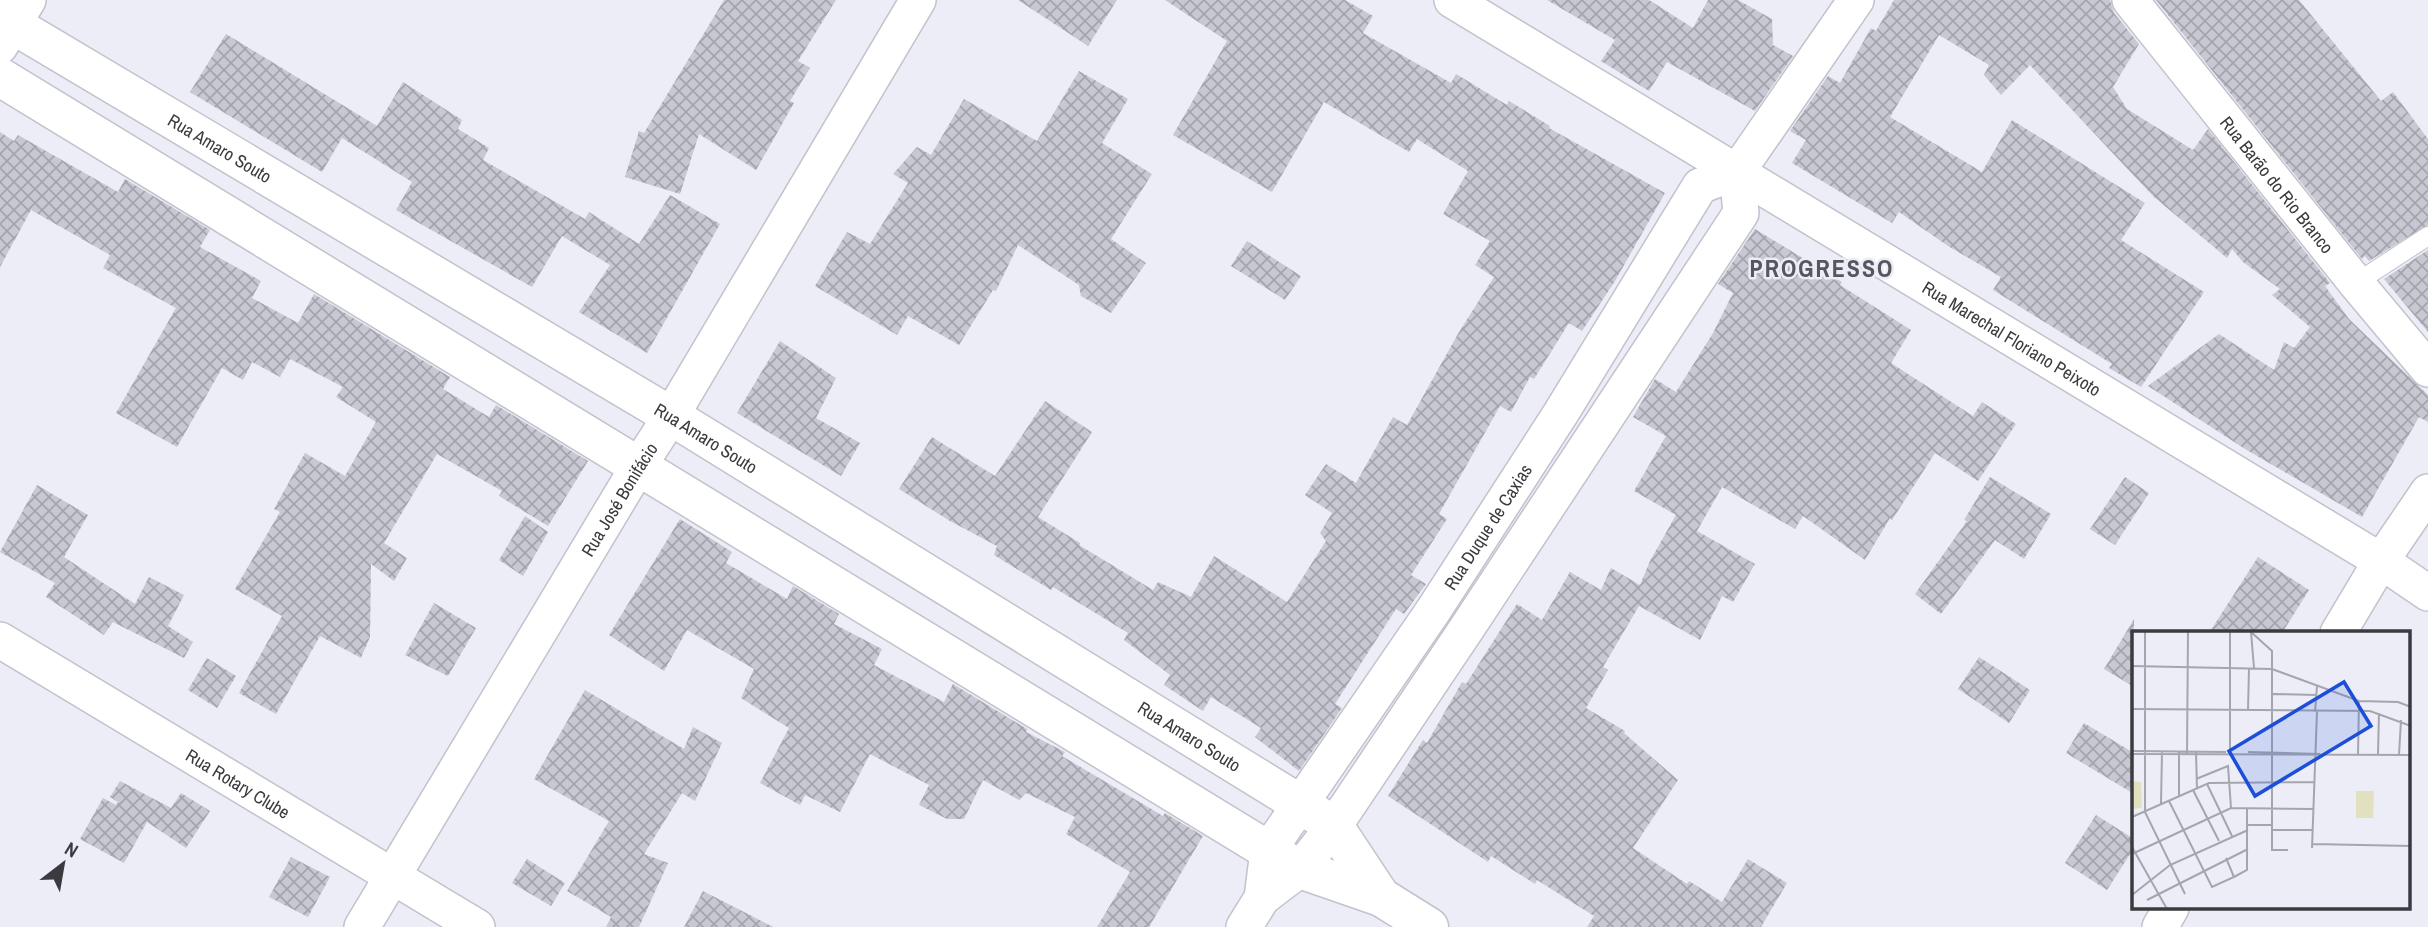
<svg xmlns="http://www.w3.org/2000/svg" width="2428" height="927" font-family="'Archivo Narrow',sans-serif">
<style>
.building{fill:url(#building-cross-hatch)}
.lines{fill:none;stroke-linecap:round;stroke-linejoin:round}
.lane-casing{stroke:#c1c2cc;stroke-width:20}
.street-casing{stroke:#c1c2cc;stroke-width:38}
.secondary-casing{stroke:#c1c2cc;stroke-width:41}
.lane{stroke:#fff;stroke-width:18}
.street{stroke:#fff;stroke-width:35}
.secondary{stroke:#fff;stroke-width:38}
.labels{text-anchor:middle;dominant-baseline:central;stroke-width:5;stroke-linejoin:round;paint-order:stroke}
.street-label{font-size:18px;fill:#3b3b3f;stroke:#ecedf7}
.district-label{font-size:24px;font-weight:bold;letter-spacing:2px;fill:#56565e;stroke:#ecedf7}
.inset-road{fill:none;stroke:#a5a6ad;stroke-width:2}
.view{fill:#1d4ed8;fill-opacity:0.15;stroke:#1d4ed8;stroke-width:3.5}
.inset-edge{fill:none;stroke:#3b3b3f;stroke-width:3.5}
</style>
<defs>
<pattern id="building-cross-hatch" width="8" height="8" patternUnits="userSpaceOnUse" patternTransform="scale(1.75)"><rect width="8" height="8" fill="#c7c8d2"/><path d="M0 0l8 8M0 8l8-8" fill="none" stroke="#a3a4ac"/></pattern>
</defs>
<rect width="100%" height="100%" fill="#ecedf7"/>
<!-- building -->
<path class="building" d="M 724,0 L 836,0 L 798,61 L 810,68 L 790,101 L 794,103 L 756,170 L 699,134 L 680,194 L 625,177 L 639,131 L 644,133 Z
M 1018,0 L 1117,0 L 1088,46 Z
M 1165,0 L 1345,0 L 1373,16 L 1363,33 L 1451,83 L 1456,74 L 1507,105 L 1509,101 L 1550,126 L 1549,128 L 1665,193 L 1615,281 L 1582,331 L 1569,323 L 1534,379 L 1530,377 L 1511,412 L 1500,406 L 1439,514 L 1447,519 L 1411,575 L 1426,584 L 1404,614 L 1396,609 L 1335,704 L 1342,708 L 1299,771 L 1255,737 L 1261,728 L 1211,697 L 1203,711 L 1164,685 L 1170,675 L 1124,640 L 1128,633 L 1053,587 L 1051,590 L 994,555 L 997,546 L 950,521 L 899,489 L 932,437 L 995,476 L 1045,401 L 1092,432 L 1038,517 L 1080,543 L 1079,545 L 1153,590 L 1158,582 L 1191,597 L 1214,556 L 1287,602 L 1326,541 L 1320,533 L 1332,513 L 1305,495 L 1326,464 L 1356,483 L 1393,417 L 1407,425 L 1459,332 L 1494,277 L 1475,265 L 1490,241 L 1443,214 L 1468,171 L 1417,139 L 1409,152 L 1324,102 L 1272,192 L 1173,135 L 1227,41 Z
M 1547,0 L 1649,0 L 1693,28 L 1708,0 L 1738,0 L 1772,19 L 1773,45 L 1793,56 L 1755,111 L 1667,62 L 1649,91 L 1601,61 L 1615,40 Z
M 1894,0 L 2110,0 L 2114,13 L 2139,44 L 2113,87 L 2127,109 L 2193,150 L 2208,129 L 2330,283 L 2325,286 L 2349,319 L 2428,395 L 2428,422 L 2419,417 L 2362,517 L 2245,449 L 2148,386 L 2219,334 L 2274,370 L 2284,342 L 2294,348 L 2310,327 L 2272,295 L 2280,289 L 2243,262 L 2232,249 L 2227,258 L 2154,197 L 2030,65 L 2001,95 L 1984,75 L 1989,65 L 1939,35 L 1890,117 L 1982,172 L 2012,120 L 2145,203 L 2121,240 L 2204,292 L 2141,387 L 2109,368 L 2112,364 L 1993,290 L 2001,277 L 1948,246 L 1899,212 L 1892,223 L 1792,163 L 1806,140 L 1790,131 L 1828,76 L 1840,83 L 1871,28 L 1876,31 Z
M 2156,0 L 2299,0 L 2381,101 L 2393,92 L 2428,139 L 2428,225 L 2369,261 L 2365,256 L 2362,259 Z
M 226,34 L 377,126 L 403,82 L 462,120 L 458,129 L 489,148 L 483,160 L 585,219 L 589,212 L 639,244 L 670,195 L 720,224 L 647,353 L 579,312 L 610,265 L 562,236 L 532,287 L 396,210 L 412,182 L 342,138 L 322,172 L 190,92 Z
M 1079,71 L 1128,99 L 1102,143 L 1152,174 L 1111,239 L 1146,263 L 1111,313 L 1081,296 L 1079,285 L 1018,245 L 996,291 L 993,290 L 959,345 L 908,316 L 897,335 L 815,286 L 847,232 L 870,244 L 908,183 L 893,174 L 917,147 L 931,155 L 964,99 L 1037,141 Z
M 0,132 L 14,141 L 18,135 L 118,192 L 125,179 L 210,230 L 200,247 L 261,281 L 252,298 L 298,323 L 314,294 L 450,377 L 443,389 L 489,417 L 496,405 L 588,461 L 548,526 L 499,496 L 502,491 L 437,454 L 384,543 L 407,558 L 394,581 L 371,564 L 370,637 L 361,658 L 320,636 L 276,714 L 239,693 L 282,616 L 235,589 L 280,512 L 274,509 L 305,453 L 345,476 L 376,422 L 336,397 L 343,387 L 290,359 L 280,377 L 252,362 L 243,380 L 222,368 L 177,447 L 116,413 L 176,308 L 103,268 L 110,255 L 31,210 L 0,267 Z
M 1755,229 L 1842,282 L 1840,285 L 1911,330 L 1891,363 L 1973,416 L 1982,402 L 2016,424 L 1978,481 L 1935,453 L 1892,520 L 1890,518 L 1865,560 L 1803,516 L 1795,529 L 1722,487 L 1697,531 L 1755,564 L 1733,602 L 1722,596 L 1700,640 L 1639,606 L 1603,667 L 1608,670 L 1586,708 L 1625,731 L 1624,733 L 1678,780 L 1633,848 L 1687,884 L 1689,881 L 1722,902 L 1748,859 L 1787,883 L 1761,927 L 1587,927 L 1594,916 L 1537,880 L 1535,884 L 1491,856 L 1488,862 L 1388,796 L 1423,740 L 1427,743 L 1462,682 L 1466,684 L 1517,604 L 1542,620 L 1570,572 L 1601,590 L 1611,568 L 1640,585 L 1650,561 L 1676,515 L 1634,491 L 1666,436 L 1633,417 L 1655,379 L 1676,392 L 1713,333 L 1733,293 L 1718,284 Z
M 1247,241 L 1301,276 L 1285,300 L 1231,266 Z
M 2428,250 L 2428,332 L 2384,279 Z
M 780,341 L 836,378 L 816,418 L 860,443 L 841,476 L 737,413 Z
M 1990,477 L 2051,514 L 2024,559 L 1995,540 L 1941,614 L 1915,594 L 1967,521 L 1964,520 Z
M 2125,477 L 2149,493 L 2115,545 L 2090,529 Z
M 37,485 L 88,515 L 64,557 L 135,604 L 149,577 L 184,595 L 168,626 L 193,642 L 184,658 L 113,622 L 104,635 L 46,597 L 55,583 L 0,552 Z
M 525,516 L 548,532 L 523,576 L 499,560 Z
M 680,519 L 732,552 L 726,563 L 787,599 L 793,586 L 839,614 L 834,624 L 882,649 L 874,665 L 944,702 L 953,684 L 1027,729 L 1026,732 L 1065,752 L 1062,756 L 1163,816 L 1165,813 L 1203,836 L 1149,927 L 1097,927 L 1130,872 L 1066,834 L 1075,817 L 1026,793 L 1019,800 L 983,780 L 964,819 L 947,819 L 919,805 L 929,785 L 870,754 L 840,812 L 805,795 L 800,805 L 760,783 L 789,728 L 741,698 L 754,669 L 687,630 L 664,671 L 609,635 Z
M 2258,557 L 2309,590 L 2282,633 L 2209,633 Z
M 434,603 L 476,628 L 448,676 L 405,655 Z
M 2134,619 L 2134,687 L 2104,669 Z
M 1979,657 L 2030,690 L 2009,723 L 1958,689 Z
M 207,658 L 236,676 L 217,708 L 188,690 Z
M 585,690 L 684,749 L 693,727 L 722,743 L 695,801 L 682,793 L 644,854 L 668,863 L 639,927 L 606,927 L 611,917 L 567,891 L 609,821 L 534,779 Z
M 2084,723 L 2134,753 L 2134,794 L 2066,753 Z
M 120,781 L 171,808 L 181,793 L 210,811 L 186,848 L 147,822 L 124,863 L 80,839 L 103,798 L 116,805 L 118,802 L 110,797 Z
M 2096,815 L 2134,839 L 2134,848 L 2107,890 L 2065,863 Z
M 291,857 L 330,877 L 308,917 L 269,897 Z
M 527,859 L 565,883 L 551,906 L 512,883 Z
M 703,891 L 773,927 L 684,927 Z"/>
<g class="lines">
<defs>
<path id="lane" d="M 2356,283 L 2428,236"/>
<g id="street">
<path id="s1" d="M 1452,0 L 2381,561 L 2428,593"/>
<path id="s2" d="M 2130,0 L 2356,283 L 2428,369"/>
<path d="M 0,46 L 28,0"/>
<path d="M 2338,633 L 2381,561 L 2428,492"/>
<path id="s3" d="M 0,640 L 477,927"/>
<path id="s4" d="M 1262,898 L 1268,851 L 1433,611 L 1561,413 L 1700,186 L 1737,172 L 1856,0"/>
<path id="s5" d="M 362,927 L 638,467 L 671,416 L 918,0"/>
<path d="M 1244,927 L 1262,898 L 1300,869 L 1334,826 L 1465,631 L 1741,213 L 1737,172"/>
<path d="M 2160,927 L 2171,908"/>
</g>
<g id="secondary">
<path id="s6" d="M 0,17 L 671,416 L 1300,804 L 1334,826 L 1381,897"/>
<path d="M 0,77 L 1284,860 L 1300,869 L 1381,897 L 1429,927"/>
</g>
</defs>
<!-- lane casing -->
<use href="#lane" class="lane-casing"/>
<!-- street casing -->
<use href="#street" class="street-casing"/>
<!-- secondary casing -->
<use href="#secondary" class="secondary-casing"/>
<!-- lane -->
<use href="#lane" class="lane"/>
<!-- street -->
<use href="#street" class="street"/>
<!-- secondary -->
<use href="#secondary" class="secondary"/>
</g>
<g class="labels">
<!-- street labels -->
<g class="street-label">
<text stroke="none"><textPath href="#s6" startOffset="256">Rua Amaro Souto</textPath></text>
<text stroke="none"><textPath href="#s2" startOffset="236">Rua Barão do Rio Branco</textPath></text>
<text stroke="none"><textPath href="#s1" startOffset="654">Rua Marechal Floriano Peixoto</textPath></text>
<text stroke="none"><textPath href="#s6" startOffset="822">Rua Amaro Souto</textPath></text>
<text stroke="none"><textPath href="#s5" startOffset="499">Rua José Bonifácio</textPath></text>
<text stroke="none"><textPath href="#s4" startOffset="439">Rua Duque de Caxias</textPath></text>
<text stroke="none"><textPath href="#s6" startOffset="1390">Rua Amaro Souto</textPath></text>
<text stroke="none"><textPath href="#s3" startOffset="278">Rua Rotary Clube</textPath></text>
</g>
<!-- district labels -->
<g class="district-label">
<text x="1822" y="268">PROGRESSO</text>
</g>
</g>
<!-- overview -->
<g transform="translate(2132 631)">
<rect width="278" height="278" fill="#ecedf7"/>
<path d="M 0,150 L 9,151 L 10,177 L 0,178 ZM 224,160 L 242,160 L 241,187 L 224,187 Z" fill="#e2e1bf"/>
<path class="inset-road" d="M 13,1 L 13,181 L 53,263M 119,1 L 140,20 L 140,219 L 156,219M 119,1 L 122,37M 0,35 L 140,38 L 227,70 L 266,71 L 279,76M 141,63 L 185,64M 0,78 L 238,80 L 279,95M 116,79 L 117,37M 183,81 L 185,55M 0,120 L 94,121M 47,121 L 47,166M 64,121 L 65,158M 116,121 L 188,123M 0,123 L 279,124M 55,123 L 56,1M 246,123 L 247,82M 98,124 L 98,1M 226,124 L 227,70M 267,124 L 269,89M 64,148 L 96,135 L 99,177M 75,153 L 100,205M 61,159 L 87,210M 37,170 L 80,256 L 102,246 L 94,227M 29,173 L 30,121M 0,186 L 77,152 L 182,151M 115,194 L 140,194M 140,199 L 181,199M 180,213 L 279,215M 0,216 L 35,278M 180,217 L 185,80M 0,223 L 99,177 L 182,178M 102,246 L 115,239 L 115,178M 0,264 L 38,234 L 116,199M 15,269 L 116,218"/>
<path class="view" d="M 212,51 L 239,95 L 123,165 L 97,120 Z"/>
<rect width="278" height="278" class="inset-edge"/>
</g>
<!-- north arrow -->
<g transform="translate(63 864) rotate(31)" stroke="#ecedf7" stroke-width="5" paint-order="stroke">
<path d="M0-5L12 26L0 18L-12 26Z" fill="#3b3b3f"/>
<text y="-10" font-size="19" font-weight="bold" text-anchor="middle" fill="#3b3b3f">N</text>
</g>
</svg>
